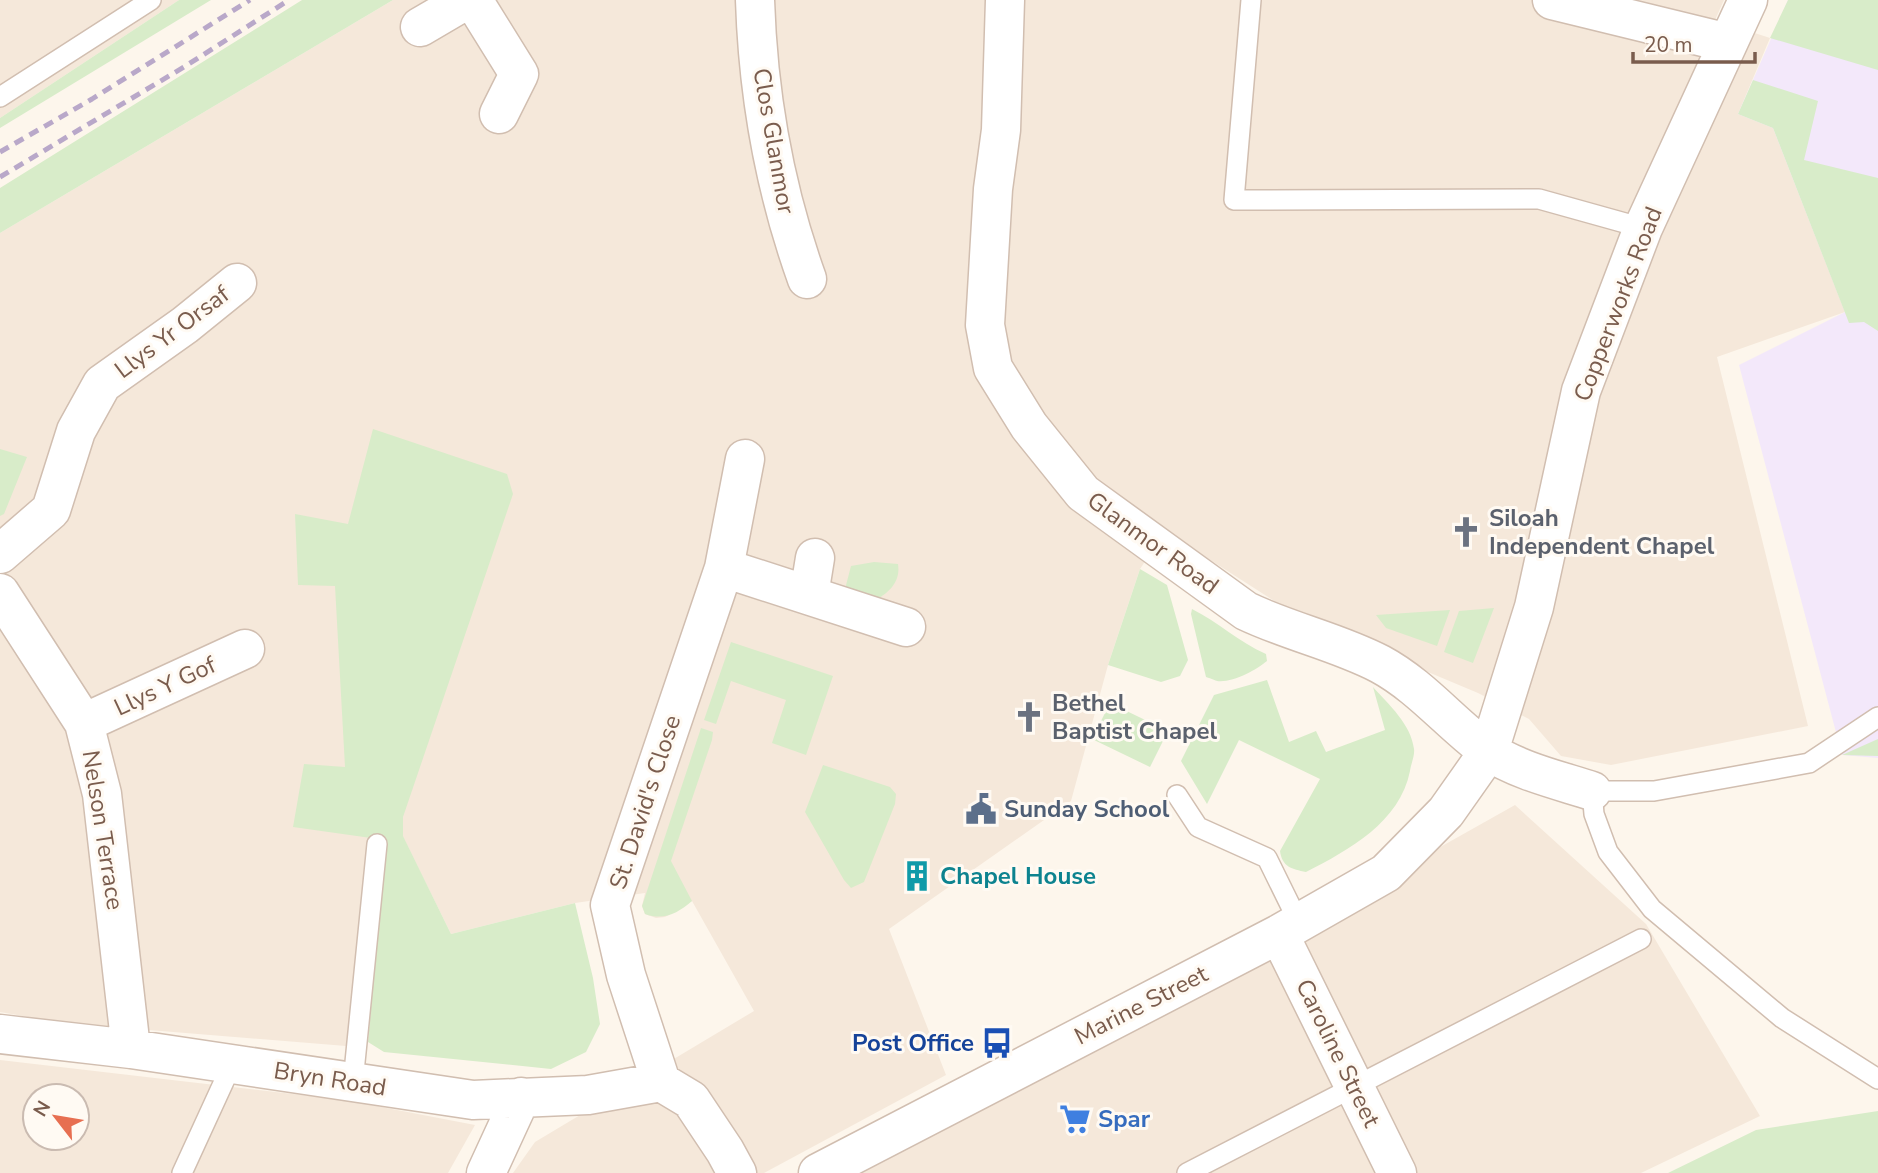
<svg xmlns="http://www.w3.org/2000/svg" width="1878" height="1173" font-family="'Nunito Sans',sans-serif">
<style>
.residential{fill:#f5e8da;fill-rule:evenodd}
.education{fill:#f3e8fa}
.green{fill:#d8ecc9}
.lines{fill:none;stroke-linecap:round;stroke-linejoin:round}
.service-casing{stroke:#d1beb0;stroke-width:22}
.minor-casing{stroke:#d1beb0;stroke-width:41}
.service{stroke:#fff;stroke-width:19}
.minor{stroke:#fff;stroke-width:38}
.rail{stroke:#b9a8c9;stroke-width:5;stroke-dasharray:10 7;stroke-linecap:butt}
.labels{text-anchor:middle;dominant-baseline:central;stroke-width:6;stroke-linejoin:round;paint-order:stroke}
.street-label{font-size:24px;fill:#7a5c4d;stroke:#fffaf3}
.worship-label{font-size:24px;font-weight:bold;fill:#5b616d;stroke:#fffaf3;text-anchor:start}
.service-label{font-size:24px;font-weight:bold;fill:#4e5e75;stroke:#fffaf3;text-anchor:start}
.culture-label{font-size:24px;font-weight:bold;fill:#0d838f;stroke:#fffaf3;text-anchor:start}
.transit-label{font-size:24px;font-weight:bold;fill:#164399;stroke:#fffaf3;text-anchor:end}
.shop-label{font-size:24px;font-weight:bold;fill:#366cbe;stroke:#fffaf3;text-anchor:start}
</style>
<rect width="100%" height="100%" fill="#fdf6ec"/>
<!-- residential -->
<path class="residential" d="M 0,0 L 179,0 L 0,118 Z
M 393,0 L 1724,0 L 1715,20 L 1770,38 L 1738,114 L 1773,128 L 1845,312 L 1717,357 L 1808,726 L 1611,765 L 1561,756 L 1529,719 L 1478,693 L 1304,620 L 1165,531 L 1140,569 L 1108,665 L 1071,801 L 889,929 L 946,1075 L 764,1173 L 513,1173 L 535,1142 L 754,1011 L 692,901 L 665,917 L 656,918 L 645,914 L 642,906 L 645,893 L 575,903 L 451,934 L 403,837 L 371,839 L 346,1046 L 63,1023 L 0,1012 L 0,233 Z
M 1515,805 L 1646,924 L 1760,1116 L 1641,1173 L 861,1173 Z
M 0,1060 L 345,1100 L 475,1125 L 448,1173 L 0,1173 ZM 35,1096 L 77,1096 L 77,1138 L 35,1138 Z"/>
<!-- education -->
<path class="education" d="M 1788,0 L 1878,0 L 1878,758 L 1842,755 L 1739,365 L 1845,312 L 1773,128 L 1738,114 Z"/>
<!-- green -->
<path class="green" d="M 179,0 L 211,0 L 0,128 L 0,118 Z
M 302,0 L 393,0 L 0,233 L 0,188 Z
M 1788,0 L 1878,0 L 1878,70 L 1770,38 Z
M 1753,80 L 1818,101 L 1804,160 L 1878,178 L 1878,331 L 1864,322 L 1849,323 L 1773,128 L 1738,114 Z
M 373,429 L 507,474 L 513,494 L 403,817 L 403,836 L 451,934 L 575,903 L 593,978 L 600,1024 L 586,1052 L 551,1069 L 384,1052 L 368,1042 L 386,837 L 371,838 L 293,827 L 304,764 L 345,767 L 335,586 L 298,585 L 295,514 L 348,524 Z
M 0,449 L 27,457 L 4,514 L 0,516 Z
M 874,562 L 898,564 C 901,583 888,593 873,602 L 845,589 L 851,566 Z
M 1140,569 L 1167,585 L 1188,660 L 1180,676 L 1161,682 L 1108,665 Z
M 1494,608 L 1473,663 L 1444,652 L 1459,611 Z
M 1192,609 C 1218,622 1239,642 1266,654 L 1267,661 C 1256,670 1233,683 1217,681 C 1217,681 1207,677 1206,677 L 1191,614 Z
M 1450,610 L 1437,646 L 1386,628 L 1376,615 Z
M 731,642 L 833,676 L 806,755 L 772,743 L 786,700 L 731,681 L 716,724 L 704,720 Z
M 1267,680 L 1289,742 L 1316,731 L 1326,752 L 1385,730 L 1373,687 C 1389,705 1411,724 1414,749 C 1415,755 1411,764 1410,771 C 1400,822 1349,850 1306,872 C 1292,869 1282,867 1280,851 L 1320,779 L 1239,740 L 1207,804 L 1181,761 L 1214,695 Z
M 1110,703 L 1168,731 L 1150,767 L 1092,739 Z
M 701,728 L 713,732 L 712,740 L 671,861 L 692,901 C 678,913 664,921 645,914 L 642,906 Z
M 1878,739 L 1878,756 L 1842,755 Z
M 823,765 L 890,787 L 896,794 L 895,804 L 864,882 L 851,888 L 844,880 L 805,812 Z
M 1878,1111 L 1878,1173 L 1668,1173 L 1756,1130 Z"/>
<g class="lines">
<defs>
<path id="service" d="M 1251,0 L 1234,200 L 1539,199 L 1643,228
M 0,97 L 151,0
M 1878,717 L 1809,763 L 1654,791 L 1592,791 L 1594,814 L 1608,852 L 1652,909 L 1782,1018 L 1878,1079
M 1177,795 L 1198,827 L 1267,858 L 1299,923
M 353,1082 L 377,844
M 182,1173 L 232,1064
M 1187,1173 L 1641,939"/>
<path id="minor" d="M 473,0 L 519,74 L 499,114
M 755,0 C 758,95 775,190 807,279
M 1005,0 L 1001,130 L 993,189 L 985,325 L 993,368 L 1029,426 L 1083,493 L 1246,611 C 1290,632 1338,642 1380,664 C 1421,686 1451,724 1488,751 C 1519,771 1558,780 1592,791
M 1552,0 L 1728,43
M 420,27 L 466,0
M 0,554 L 51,510 L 76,431 L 102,384 L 185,325 L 237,283
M 724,568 L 906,627
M 0,593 L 84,723 L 102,794 L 131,1049
M 809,595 L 815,558
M 84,723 L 245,649
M 1279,934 L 1397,1173
M 0,1034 L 131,1049 L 473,1100 L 588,1095 L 661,1082
M 486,1173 L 521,1097
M 737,1173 L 725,1151 L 691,1100 L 661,1082 L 626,975 L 610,905 L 724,568 L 745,459
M 818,1173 L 1279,934 L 1386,873 L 1446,812 L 1489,751 L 1534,607 L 1581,391 L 1643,228 L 1748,0"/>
</defs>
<!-- service casing -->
<use href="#service" class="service-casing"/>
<!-- minor casing -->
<use href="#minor" class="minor-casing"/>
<!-- service -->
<use href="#service" class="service"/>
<!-- minor -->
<use href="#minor" class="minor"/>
<!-- rail -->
<path class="rail" d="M 0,152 L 92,99 L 250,0
M 0,177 L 184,67 L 289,0"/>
</g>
<!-- icons -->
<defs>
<symbol id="church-bare" viewBox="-9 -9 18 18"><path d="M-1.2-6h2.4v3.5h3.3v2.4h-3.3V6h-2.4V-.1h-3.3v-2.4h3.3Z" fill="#6b7280" stroke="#fffaf3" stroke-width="2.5" paint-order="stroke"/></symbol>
<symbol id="civic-bare" viewBox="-9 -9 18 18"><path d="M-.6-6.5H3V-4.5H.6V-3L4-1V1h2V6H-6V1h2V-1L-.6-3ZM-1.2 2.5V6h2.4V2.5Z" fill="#5c6f8a" stroke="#fffaf3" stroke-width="2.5" paint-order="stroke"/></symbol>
<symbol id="building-bare" viewBox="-9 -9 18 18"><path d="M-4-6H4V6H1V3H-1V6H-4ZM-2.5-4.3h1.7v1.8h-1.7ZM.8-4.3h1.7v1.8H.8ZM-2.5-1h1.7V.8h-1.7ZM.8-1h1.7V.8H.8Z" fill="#0f9aa8" stroke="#fffaf3" stroke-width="2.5" paint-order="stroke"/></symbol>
<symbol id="bus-bare" viewBox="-9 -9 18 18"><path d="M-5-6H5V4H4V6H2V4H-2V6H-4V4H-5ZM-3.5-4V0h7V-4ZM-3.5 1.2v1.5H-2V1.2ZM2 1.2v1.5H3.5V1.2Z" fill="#1a4fb4" stroke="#fffaf3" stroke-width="2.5" paint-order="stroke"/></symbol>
<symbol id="supermarket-bare" viewBox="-9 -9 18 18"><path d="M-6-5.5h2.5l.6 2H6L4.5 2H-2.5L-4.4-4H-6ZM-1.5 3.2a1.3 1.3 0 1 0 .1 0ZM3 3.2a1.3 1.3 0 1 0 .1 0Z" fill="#3f7fe0" stroke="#fffaf3" stroke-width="2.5" paint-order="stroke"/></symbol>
</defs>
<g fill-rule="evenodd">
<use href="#church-bare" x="1444" y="510" width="44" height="44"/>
<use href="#church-bare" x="1007" y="695" width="44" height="44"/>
<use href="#civic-bare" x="959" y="787" width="44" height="44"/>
<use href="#building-bare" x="895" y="854" width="44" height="44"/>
<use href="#bus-bare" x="975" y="1021" width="44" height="44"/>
<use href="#supermarket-bare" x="1053" y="1097" width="44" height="44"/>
</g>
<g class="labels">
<!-- street labels -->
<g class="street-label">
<text transform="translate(774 141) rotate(80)">Clos Glanmor</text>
<text transform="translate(1618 304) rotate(-69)">Copperworks Road</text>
<text transform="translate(172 332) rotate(-37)">Llys Yr Orsaf</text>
<text transform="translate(1153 543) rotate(36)">Glanmor Road</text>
<text transform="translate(165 686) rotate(-25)">Llys Y Gof</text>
<text transform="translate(645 802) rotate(-72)">St. David's Close</text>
<text transform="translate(103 830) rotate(81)">Nelson Terrace</text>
<text transform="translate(1141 1005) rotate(-27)">Marine Street</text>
<text transform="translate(1338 1053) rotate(64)">Caroline Street</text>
<text transform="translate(330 1079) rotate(9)">Bryn Road</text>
</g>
<!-- worship labels -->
<g class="worship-label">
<text x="1489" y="518">Siloah<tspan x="1489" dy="28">Independent Chapel</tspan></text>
<text x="1052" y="703">Bethel<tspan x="1052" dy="28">Baptist Chapel</tspan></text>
</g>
<!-- service labels -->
<g class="service-label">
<text x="1004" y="809">Sunday School</text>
</g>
<!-- culture labels -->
<g class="culture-label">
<text x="940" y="876">Chapel House</text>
</g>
<!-- transit labels -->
<g class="transit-label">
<text x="974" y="1043">Post Office</text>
</g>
<!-- shop labels -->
<g class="shop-label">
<text x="1098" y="1119">Spar</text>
</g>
</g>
<!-- north arrow -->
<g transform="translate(56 1117) rotate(301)"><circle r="33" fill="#fffaf3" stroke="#cabbb1" stroke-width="2"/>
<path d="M0-5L12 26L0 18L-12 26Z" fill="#e76f51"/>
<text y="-10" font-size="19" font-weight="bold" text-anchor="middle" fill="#7a5c4d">N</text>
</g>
<!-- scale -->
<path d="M1633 52v10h122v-10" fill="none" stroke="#7a5c4d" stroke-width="3.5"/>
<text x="1644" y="52" font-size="21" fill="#7a5c4d" stroke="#fffaf3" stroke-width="5" paint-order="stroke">20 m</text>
</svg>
